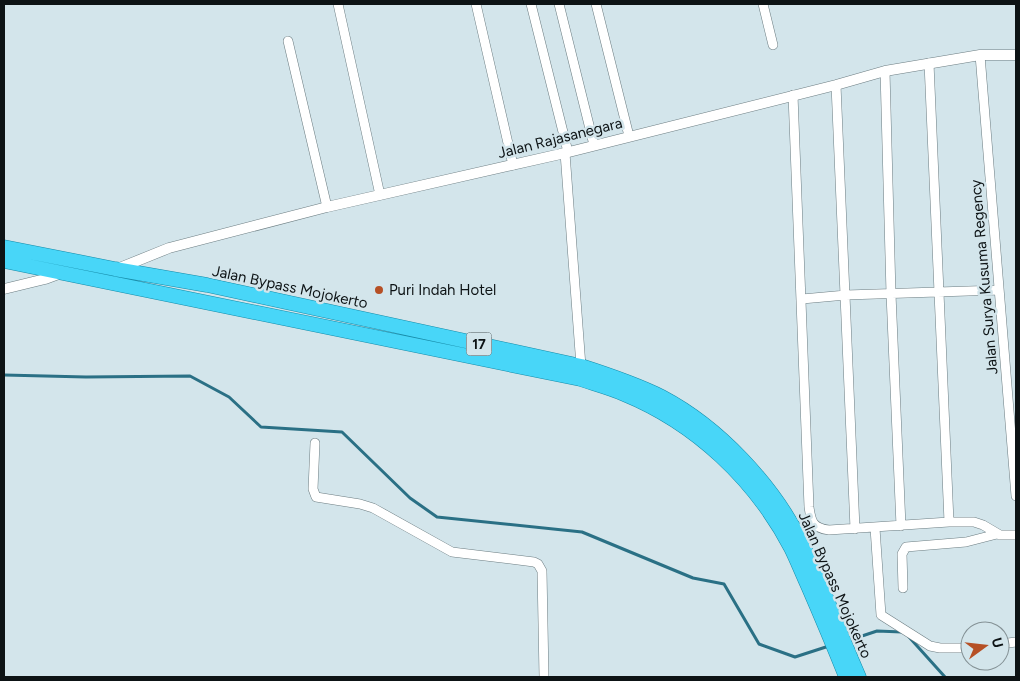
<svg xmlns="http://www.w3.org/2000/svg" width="1020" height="681" font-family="Figtree,sans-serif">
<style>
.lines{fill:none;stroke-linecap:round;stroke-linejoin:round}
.stream{stroke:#2a7085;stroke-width:3}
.minor-casing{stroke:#6c7d82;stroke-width:10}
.tertiary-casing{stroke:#6c7d82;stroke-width:11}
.trunk-casing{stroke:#168ba8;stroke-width:15}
.minor{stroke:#fff;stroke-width:9}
.tertiary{stroke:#fff;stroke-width:10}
.trunk{stroke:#48d6f8;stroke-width:14}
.poi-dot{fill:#b65025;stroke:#d3e5eb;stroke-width:2}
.labels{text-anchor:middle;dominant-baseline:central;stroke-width:5;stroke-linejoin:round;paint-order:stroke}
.shield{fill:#d3e5eb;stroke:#485255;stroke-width:1}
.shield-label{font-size:14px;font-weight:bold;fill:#0d1315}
.street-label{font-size:15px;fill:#0d1315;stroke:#d3e5eb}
.poi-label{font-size:15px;fill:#0d1315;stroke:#d3e5eb;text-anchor:start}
</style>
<rect width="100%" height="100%" fill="#d3e5eb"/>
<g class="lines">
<!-- stream -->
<path class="stream" d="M 4,375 L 86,377 L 190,376 L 229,397 L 261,427 L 342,432 L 410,498 L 437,517 L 582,532 L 693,578 L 724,584 L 759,644 L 795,657 L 829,646
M 909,637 L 945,677
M 847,641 L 877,631 L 902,632"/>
<defs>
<path id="minor" d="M 338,4 L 380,195
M 476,4 L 513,165
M 531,4 L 568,152
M 559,4 L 594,145
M 596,4 L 629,136
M 763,4 L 773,45
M 288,41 L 327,207
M 980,55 L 1016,496
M 929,63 L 949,522
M 885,71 L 891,294 L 901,526
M 836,85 L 855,529
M 793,95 L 809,507 C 811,522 813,528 829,530 L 949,522 L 974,522 L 983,525 L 1000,535 L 1016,535
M 565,153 L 581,366
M 802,299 L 846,295 L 999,290
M 315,443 L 313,489 L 316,497 L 360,504 L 373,508 L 452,552 L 534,562 L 538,564 L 542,571 L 544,677
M 875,528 L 881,615 L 930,646 L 940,648 L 970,648
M 903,588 L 902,554 L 906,547 L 966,542 L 997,534
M 1000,644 L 1016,642"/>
<path id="tertiary" d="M 117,269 L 169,248 L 327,207 L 565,153 L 836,85 L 885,71 L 980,55 L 1016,55
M 4,289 L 45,279 L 61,273"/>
<path id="trunk" d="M 4,247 L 115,269 L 207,285 L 581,366 C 609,375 636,384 662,397 C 719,427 772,484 801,541 C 823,585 839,632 859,677
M 4,261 L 580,379 C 595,384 610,388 624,394 C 695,423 755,479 791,548 C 797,560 802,573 808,586 C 821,616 834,647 846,677"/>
</defs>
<!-- minor casing -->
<use href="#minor" class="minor-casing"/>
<!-- tertiary casing -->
<use href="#tertiary" class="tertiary-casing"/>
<!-- trunk casing -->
<use href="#trunk" class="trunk-casing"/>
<!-- minor -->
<use href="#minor" class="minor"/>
<!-- tertiary -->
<use href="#tertiary" class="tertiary"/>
<!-- trunk -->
<use href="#trunk" class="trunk"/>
</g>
<!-- markers -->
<circle class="poi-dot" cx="379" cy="290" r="5"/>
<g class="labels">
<!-- shield labels -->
<rect class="shield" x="466.5" y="332.5" width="25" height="23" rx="4"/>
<g class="shield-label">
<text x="479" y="344">17</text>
</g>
<!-- street labels -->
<g class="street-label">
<text transform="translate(560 138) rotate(-14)">Jalan Rajasanegara</text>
<text transform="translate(984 277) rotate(-95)">Jalan Surya Kusuma Regency</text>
<text transform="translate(290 287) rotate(12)">Jalan Bypass Mojokerto</text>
<text transform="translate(835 585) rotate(66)">Jalan Bypass Mojokerto</text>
</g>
<!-- poi labels -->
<g class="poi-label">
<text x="389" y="290">Puri Indah Hotel</text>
</g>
</g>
<!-- border -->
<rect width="1020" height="681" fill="none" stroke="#0d1315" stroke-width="10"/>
<!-- north arrow -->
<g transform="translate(985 646) rotate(75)"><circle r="24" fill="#d3e5eb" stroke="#849195"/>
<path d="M0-4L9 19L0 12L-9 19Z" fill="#b65025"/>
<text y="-8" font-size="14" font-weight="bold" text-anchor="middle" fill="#0d1315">U</text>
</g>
</svg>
